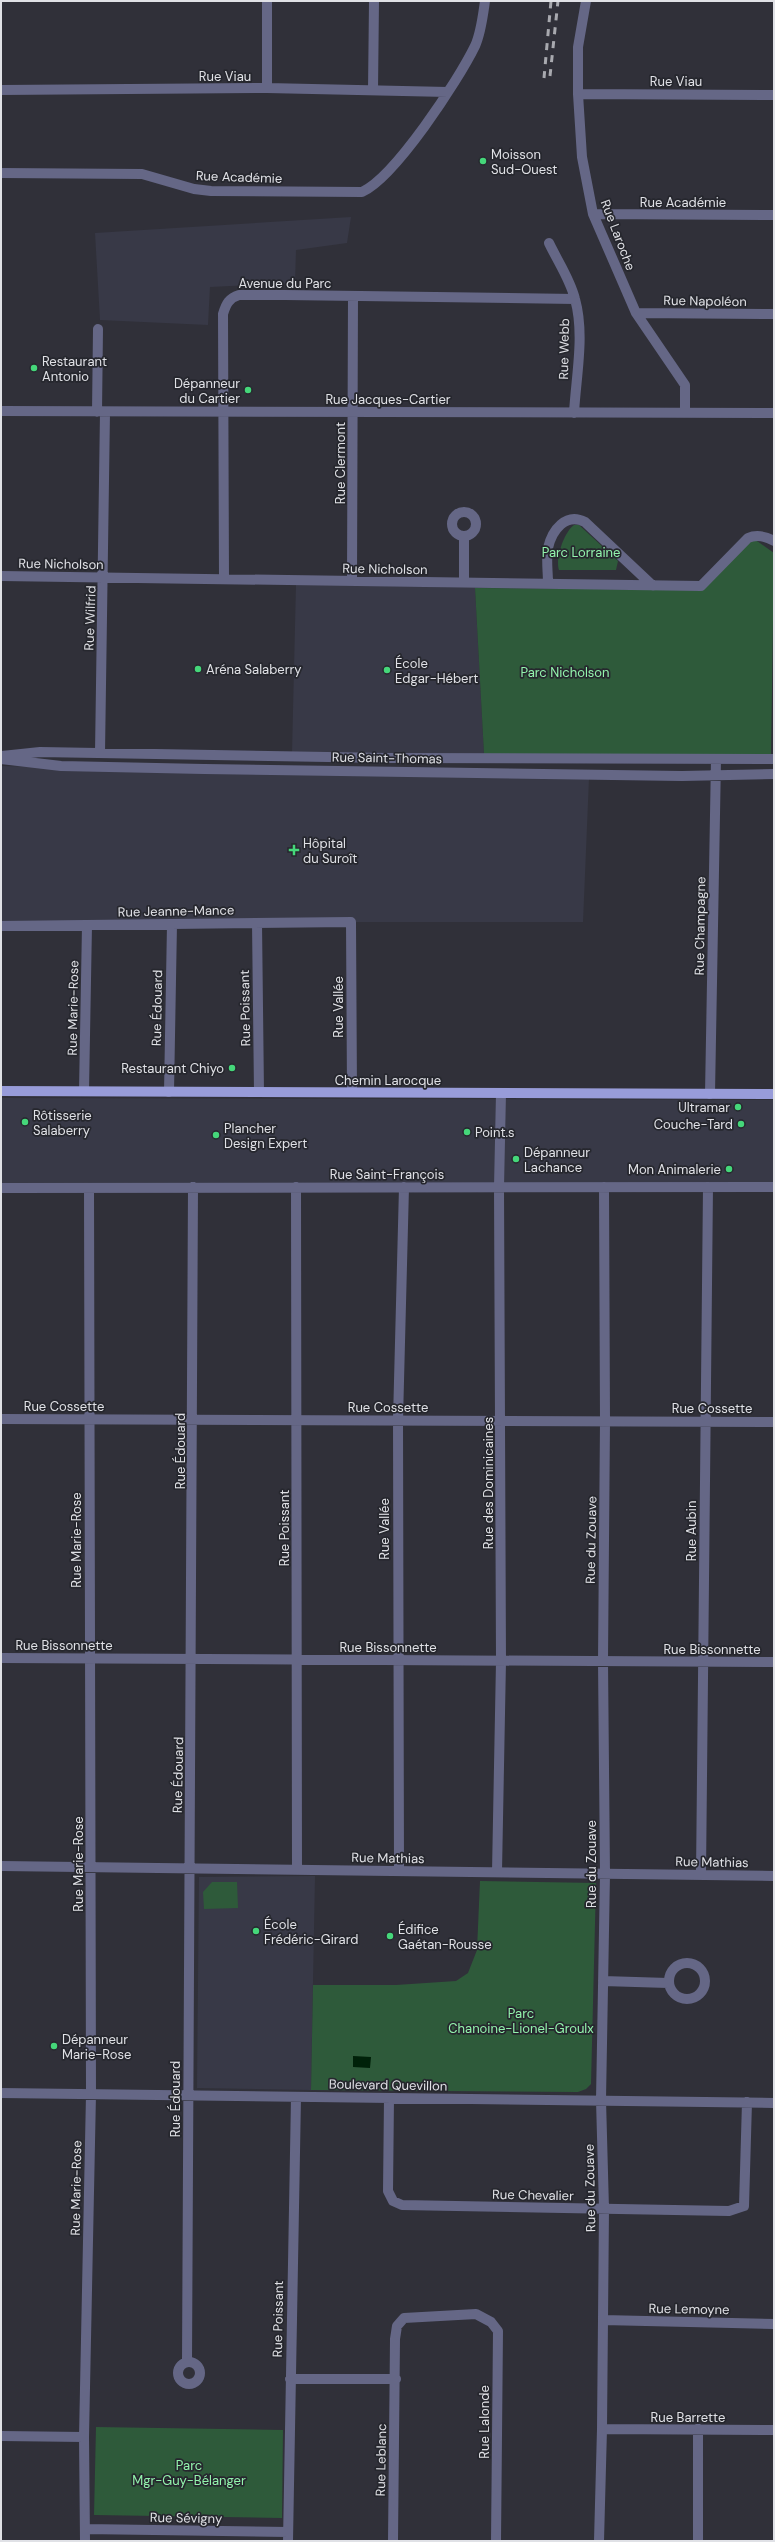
<svg xmlns="http://www.w3.org/2000/svg" width="775" height="2542" font-family="'DM Sans',sans-serif">
<style>
.built{fill:#383947}
.green{fill:#2e5a3a}
.water{fill:#002109}
.lines{fill:none;stroke-linecap:round;stroke-linejoin:round}
.minor{stroke:#656786;stroke-width:10}
.major{stroke:#989cd9;stroke-width:10}
.rail{stroke:#a8a9af;stroke-width:3;stroke-dasharray:7 7;stroke-linecap:butt}
.poi-dot{fill:#45d77a;stroke:#26272e;stroke-width:1.5}
.labels{text-anchor:middle;dominant-baseline:central;stroke-width:3.5;stroke-linejoin:round;paint-order:stroke}
.street-label{font-size:13px;fill:#e0e1e6;stroke:#26272e}
.poi-label{font-size:13px;fill:#e0e1e6;stroke:#26272e;text-anchor:start}
.park-label{font-size:13px;fill:#93f4ad;stroke:#26272e}
</style>
<rect width="100%" height="100%" fill="#303039"/>
<!-- built -->
<path class="built" d="M 351,217 L 347,243 L 296,250 L 295,283 L 210,287 L 208,325 L 100,320 L 95,233 Z
M 296,584 L 475,588 L 484,754 L 292,753 Z
M 1,766 L 589,778 L 583,922 L 351,922 L 1,926 Z
M 1,1098 L 774,1100 L 774,1187 L 1,1184 Z
M 315,1876 L 311,2090 L 197,2088 L 199,1877 Z"/>
<!-- green -->
<path class="green" d="M 574,525 L 579,525 L 618,561 L 616,570 L 559,570 C 555,559 564,532 574,525 Z
M 748,538 L 757,541 L 774,553 L 771,756 L 484,754 L 475,588 L 702,590 Z
M 480,1881 L 596,1883 L 591,2084 L 586,2089 L 578,2092 L 311,2090 L 313,1985 L 396,1985 L 456,1981 L 468,1973 L 477,1950 Z
M 212,1882 L 237,1882 L 238,1908 L 204,1909 L 203,1892 Z
M 96,2427 L 283,2430 L 282,2518 L 94,2515 Z"/>
<!-- water -->
<path class="water" d="M 353,2056 L 371,2057 L 370,2068 L 353,2067 Z"/>
<g class="lines">
<!-- minor -->
<path class="minor" d="M 586,1 L 578,47 L 578,94 L 582,157 L 593,214 L 636,313 L 685,385 L 685,413
M 267,88 L 267,1
M 1,90 L 267,88 L 448,92
M 373,90 L 374,1
M 578,94 L 774,95
M 1,173 L 142,174 L 194,189 L 211,191 L 362,192 C 395,177 458,81 475,46 C 481,33 483,15 485,1
M 593,214 L 774,215
M 549,243 C 558,262 570,279 575,299 C 585,335 576,376 574,413
M 636,313 L 774,314
M 1,411 L 774,413
M 97,412 L 98,329
M452 524a12 12 0 1 1 24 0a12 12 0 1 1-24 0Z
M 1,576 L 701,586 L 748,538 C 757,534 765,536 774,541
M 224,579 L 223,314 C 226,304 229,298 239,295 L 285,295 L 575,299
M 352,581 L 353,296
M 464,583 L 464,537
M 548,583 C 548,572 546,559 548,548 C 552,530 566,512 585,522 L 653,586
M 100,753 L 105,412
M 2,756 L 40,752 L 387,758 L 774,759
M 1,759 L 61,766 L 204,769 L 682,776 L 774,774
M 257,923 L 259,1092
M 1,926 L 351,922 L 352,1092
M 84,1091 L 87,925
M 169,1092 L 172,924
M 710,1094 L 716,759
M 296,1187 L 297,1870
M 1,1188 L 774,1187
M 1,1419 L 774,1422
M 1,1658 L 774,1662
M 1,1866 L 774,1876
M 399,1871 L 398,1420 L 404,1187
M 497,1872 L 501,1661 L 499,1187 L 501,1093
M 701,1875 L 708,1187
M669 1981a18 18 0 1 1 36 0a18 18 0 1 1-36 0Z
M 603,1981 L 668,1983
M 1,2093 L 774,2103
M 389,2098 L 388,2191 L 393,2201 L 402,2205 L 729,2211 L 744,2206 L 747,2102
M 603,2320 L 774,2324
M 187,2362 L 193,1187
M178 2373a11 11 0 1 1 22 0a11 11 0 1 1-22 0Z
M 290,2379 L 396,2379
M 602,2429 L 774,2430
M 1,2436 L 84,2437
M 85,2529 L 288,2532
M 85,2541 L 84,2437 L 91,2094 L 89,1188
M 288,2541 L 296,2097
M 393,2541 L 395,2339 L 397,2326 L 404,2318 L 476,2314 L 491,2322 L 498,2331 L 496,2541
M 599,2541 L 602,2429 L 604,2209 L 601,2100 L 605,1874 L 603,1661 L 605,1421 L 604,1187
M 698,2541 L 698,2429"/>
<!-- major -->
<path class="major" d="M 1,1091 L 774,1094"/>
<!-- rail -->
<path class="rail" d="M 550,76 L 558,1
M 544,78 L 551,1"/>
</g>
<!-- markers -->
<g class="poi-dot">
<circle cx="483" cy="161" r="4"/>
<circle cx="34" cy="368" r="4"/>
<circle cx="248" cy="390" r="4"/>
<circle cx="198" cy="669" r="4"/>
<circle cx="387" cy="670" r="4"/>
<path d="M292 844h4v4h4v4h-4v4h-4v-4h-4v-4h4z"/>
<circle cx="232" cy="1068" r="4"/>
<circle cx="738" cy="1107" r="4"/>
<circle cx="25" cy="1122" r="4"/>
<circle cx="741" cy="1124" r="4"/>
<circle cx="467" cy="1132" r="4"/>
<circle cx="216" cy="1135" r="4"/>
<circle cx="516" cy="1159" r="4"/>
<circle cx="729" cy="1169" r="4"/>
<circle cx="256" cy="1931" r="4"/>
<circle cx="390" cy="1936" r="4"/>
<circle cx="54" cy="2046" r="4"/>
</g>
<g class="labels">
<!-- street labels -->
<g class="street-label">
<text x="225" y="76">Rue Viau</text>
<text x="676" y="81">Rue Viau</text>
<text transform="translate(239 177) rotate(2)">Rue Académie</text>
<text x="683" y="202">Rue Académie</text>
<text transform="translate(618 235) rotate(69)">Rue Laroche</text>
<text x="285" y="283">Avenue du Parc</text>
<text transform="translate(705 301) rotate(1)">Rue Napoléon</text>
<text transform="translate(564 349) rotate(-89)">Rue Webb</text>
<text x="388" y="399">Rue Jacques-Cartier</text>
<text transform="translate(340 463) rotate(-90)">Rue Clermont</text>
<text transform="translate(61 564) rotate(1)">Rue Nicholson</text>
<text transform="translate(385 569) rotate(1)">Rue Nicholson</text>
<text transform="translate(90 618) rotate(-88)">Rue Wilfrid</text>
<text transform="translate(387 758) rotate(1)">Rue Saint-Thomas</text>
<text transform="translate(176 911) rotate(-1)">Rue Jeanne-Mance</text>
<text transform="translate(700 926) rotate(-89)">Rue Champagne</text>
<text transform="translate(338 1007) rotate(-90)">Rue Vallée</text>
<text transform="translate(73 1008) rotate(-89)">Rue Marie-Rose</text>
<text transform="translate(157 1008) rotate(-89)">Rue Édouard</text>
<text transform="translate(245 1008) rotate(-91)">Rue Poissant</text>
<text x="388" y="1080">Chemin Larocque</text>
<text x="387" y="1174">Rue Saint-François</text>
<text x="64" y="1406">Rue Cossette</text>
<text x="388" y="1407">Rue Cossette</text>
<text x="712" y="1408">Rue Cossette</text>
<text transform="translate(180 1451) rotate(-90)">Rue Édouard</text>
<text transform="translate(488 1483) rotate(-90)">Rue des Dominicaines</text>
<text transform="translate(284 1528) rotate(-90)">Rue Poissant</text>
<text transform="translate(384 1529) rotate(-90)">Rue Vallée</text>
<text transform="translate(691 1531) rotate(-90)">Rue Aubin</text>
<text transform="translate(76 1540) rotate(-90)">Rue Marie-Rose</text>
<text transform="translate(591 1540) rotate(-89)">Rue du Zouave</text>
<text x="64" y="1645">Rue Bissonnette</text>
<text x="388" y="1647">Rue Bissonnette</text>
<text x="712" y="1649">Rue Bissonnette</text>
<text transform="translate(178 1775) rotate(-89)">Rue Édouard</text>
<text transform="translate(388 1858) rotate(1)">Rue Mathias</text>
<text transform="translate(712 1862) rotate(1)">Rue Mathias</text>
<text transform="translate(78 1864) rotate(-90)">Rue Marie-Rose</text>
<text transform="translate(591 1864) rotate(-90)">Rue du Zouave</text>
<text transform="translate(388 2085) rotate(1)">Boulevard Quevillon</text>
<text transform="translate(175 2099) rotate(-90)">Rue Édouard</text>
<text transform="translate(76 2188) rotate(-89)">Rue Marie-Rose</text>
<text transform="translate(590 2188) rotate(-91)">Rue du Zouave</text>
<text transform="translate(533 2195) rotate(1)">Rue Chevalier</text>
<text transform="translate(689 2309) rotate(1)">Rue Lemoyne</text>
<text transform="translate(278 2319) rotate(-89)">Rue Poissant</text>
<text x="688" y="2417">Rue Barrette</text>
<text transform="translate(484 2422) rotate(-90)">Rue Lalonde</text>
<text transform="translate(381 2460) rotate(-89)">Rue Leblanc</text>
<text transform="translate(186 2518) rotate(1)">Rue Sévigny</text>
</g>
<!-- poi labels -->
<g class="poi-label">
<text x="491" y="154">Moisson<tspan x="491" dy="15">Sud-Ouest</tspan></text>
<text x="42" y="361">Restaurant<tspan x="42" dy="15">Antonio</tspan></text>
<text x="240" y="383" text-anchor="end">Dépanneur<tspan x="240" dy="15">du Cartier</tspan></text>
<text x="395" y="663">École<tspan x="395" dy="15">Edgar-Hébert</tspan></text>
<text x="206" y="669">Aréna Salaberry</text>
<text x="303" y="843">Hôpital<tspan x="303" dy="15">du Suroît</tspan></text>
<text x="224" y="1068" text-anchor="end">Restaurant Chiyo</text>
<text x="730" y="1107" text-anchor="end">Ultramar</text>
<text x="33" y="1115">Rôtisserie<tspan x="33" dy="15">Salaberry</tspan></text>
<text x="733" y="1124" text-anchor="end">Couche-Tard</text>
<text x="224" y="1128">Plancher<tspan x="224" dy="15">Design Expert</tspan></text>
<text x="475" y="1132">Point.s</text>
<text x="524" y="1152">Dépanneur<tspan x="524" dy="15">Lachance</tspan></text>
<text x="721" y="1169" text-anchor="end">Mon Animalerie</text>
<text x="264" y="1924">École<tspan x="264" dy="15">Frédéric-Girard</tspan></text>
<text x="398" y="1929">Édifice<tspan x="398" dy="15">Gaétan-Rousse</tspan></text>
<text x="62" y="2039">Dépanneur<tspan x="62" dy="15">Marie-Rose</tspan></text>
</g>
<!-- park labels -->
<g class="park-label">
<text x="581" y="552">Parc Lorraine</text>
<text x="565" y="672">Parc Nicholson</text>
<text x="521" y="2013">Parc<tspan x="521" dy="15">Chanoine-Lionel-Groulx</tspan></text>
<text x="189" y="2465">Parc<tspan x="189" dy="15">Mgr-Guy-Bélanger</tspan></text>
</g>
</g>
<!-- border -->
<rect width="775" height="2542" fill="none" stroke="#e0e1e6" stroke-width="4"/>
</svg>
